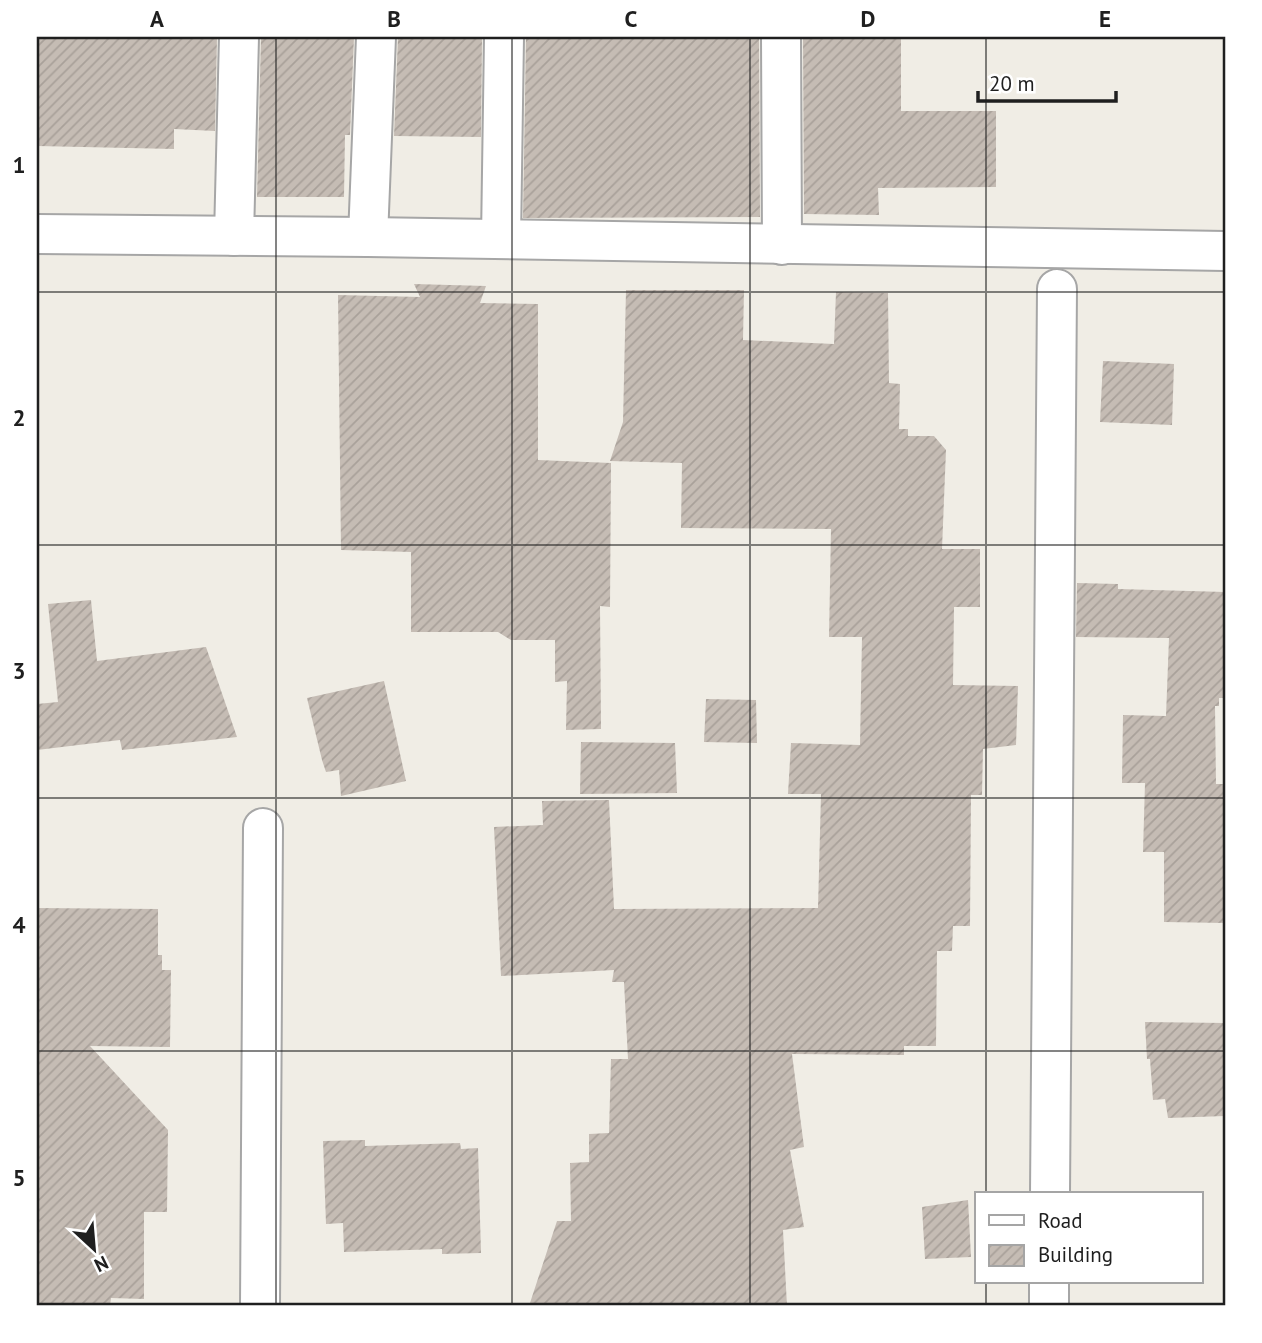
<svg xmlns="http://www.w3.org/2000/svg" width="1262" height="1343" font-family="'PT Sans',sans-serif">
<style>
.building{fill:url(#building-hatch)}
.lines{fill:none;stroke-linecap:round;stroke-linejoin:round}
.minor-casing{stroke:#a6a6a6;stroke-width:42}
.tertiary-casing{stroke:#a6a6a6;stroke-width:42}
.minor{stroke:#fff;stroke-width:38}
.tertiary{stroke:#fff;stroke-width:38}
.grid{fill:none;stroke:#1f1f1f;stroke-width:2;stroke-opacity:0.55}
.neatline{fill:none;stroke:#1f1f1f;stroke-width:2.5}
.grid-label{font-size:23px;text-anchor:middle;font-weight:bold;fill:#1f1f1f}
</style>
<defs>
<pattern id="building-hatch" width="6" height="6" patternUnits="userSpaceOnUse" patternTransform="scale(1.75)"><rect width="6" height="6" fill="#c5bcb4"/><path d="M-1 1l2-2M0 6l6-6M5 7l2-2" fill="none" stroke="#a9a19a"/></pattern>
</defs>
<rect width="100%" height="100%" fill="#f0ede5"/>
<!-- building -->
<path class="building" d="M 37,37 L 217,37 L 215,131 L 174,129 L 174,149 L 37,146 Z
M 261,37 L 354,37 L 350,135 L 345,135 L 344,197 L 257,197 Z
M 398,37 L 482,37 L 481,137 L 394,136 Z
M 526,37 L 759,37 L 760,217 L 523,218 Z
M 803,37 L 901,37 L 901,111 L 996,111 L 996,187 L 878,188 L 879,215 L 804,214 Z
M 414,284 L 486,286 L 480,303 L 538,304 L 538,460 L 611,463 L 610,607 L 600,606 L 601,729 L 566,730 L 567,681 L 555,682 L 555,640 L 511,640 L 498,632 L 411,632 L 411,552 L 341,550 L 338,295 L 420,297 Z
M 626,290 L 744,290 L 743,340 L 834,344 L 836,292 L 888,293 L 889,383 L 900,384 L 899,429 L 908,429 L 908,436 L 934,436 L 946,450 L 942,549 L 980,549 L 980,607 L 954,607 L 953,685 L 1018,686 L 1016,745 L 983,749 L 982,795 L 971,795 L 970,926 L 953,926 L 952,951 L 937,951 L 936,1046 L 904,1046 L 904,1055 L 792,1054 L 804,1147 L 790,1150 L 804,1227 L 783,1230 L 787,1306 L 529,1306 L 557,1221 L 571,1221 L 570,1163 L 589,1162 L 589,1134 L 609,1133 L 611,1059 L 628,1059 L 624,982 L 612,982 L 614,970 L 501,976 L 494,827 L 543,825 L 542,801 L 609,800 L 614,909 L 818,908 L 821,794 L 788,794 L 791,743 L 860,745 L 862,637 L 829,637 L 831,529 L 681,528 L 682,463 L 610,461 L 623,422 Z
M 1103,361 L 1174,364 L 1172,425 L 1100,422 Z
M 1077,583 L 1118,584 L 1118,589 L 1225,592 L 1225,698 L 1219,698 L 1219,706 L 1215,706 L 1216,784 L 1225,784 L 1225,923 L 1164,922 L 1164,852 L 1143,852 L 1145,783 L 1122,783 L 1123,715 L 1166,716 L 1169,638 L 1076,637 Z
M 91,600 L 97,661 L 206,647 L 237,737 L 122,750 L 120,740 L 37,750 L 37,704 L 58,702 L 48,604 Z
M 384,681 L 406,781 L 341,796 L 339,770 L 326,772 L 322,760 L 307,698 Z
M 706,699 L 756,700 L 757,743 L 704,742 Z
M 581,742 L 675,743 L 677,793 L 580,794 Z
M 37,908 L 158,909 L 158,955 L 162,955 L 162,970 L 171,970 L 170,1047 L 90,1046 L 168,1130 L 167,1212 L 144,1212 L 144,1299 L 111,1298 L 110,1306 L 37,1306 Z
M 1145,1022 L 1225,1023 L 1225,1116 L 1168,1118 L 1165,1099 L 1153,1100 L 1150,1059 L 1147,1059 Z
M 365,1140 L 365,1146 L 460,1143 L 461,1149 L 478,1148 L 481,1253 L 442,1254 L 442,1249 L 344,1252 L 343,1223 L 326,1224 L 323,1141 Z
M 968,1200 L 971,1257 L 925,1259 L 922,1207 Z"/>
<g class="lines">
<defs>
<path id="minor" d="M 781,37 L 782,245
M 234,236 L 239,37
M 368,237 L 376,37
M 501,239 L 504,37
M 1050,1194 L 1057,289
M 260,1306 L 263,828
M 1049,1306 L 1049,1282"/>
<path id="tertiary" d="M 37,234 L 368,237 L 1225,251"/>
</defs>
<!-- minor casing -->
<use href="#minor" class="minor-casing"/>
<!-- tertiary casing -->
<use href="#tertiary" class="tertiary-casing"/>
<!-- minor -->
<use href="#minor" class="minor"/>
<!-- tertiary -->
<use href="#tertiary" class="tertiary"/>
</g>
<!-- grid -->
<path class="grid" d="M 276,37 L 276,1306M 512,37 L 512,1306M 750,37 L 750,1306M 986,37 L 986,1194M 37,292 L 1225,292M 37,545 L 1225,545M 37,798 L 1225,798M 37,1051 L 1225,1051M 986,1282 L 986,1306"/>
<!-- border -->
<rect width="1262" height="1343" fill="none" stroke="#ffffff" stroke-width="77"/>
<!-- legend -->
<rect x="975" y="1192" width="228" height="91" fill="#ffffff" stroke="#a5a5a5" stroke-width="2"/>
<rect x="989" y="1215" width="35" height="10" fill="#ffffff" stroke="#a5a5a5" stroke-width="2"/>
<text x="1038" y="1228" font-size="21" fill="#1f1f1f">Road</text>
<rect x="989" y="1245" width="35" height="21" fill="url(#building-hatch)" stroke="#a5a5a5" stroke-width="2"/>
<text x="1038" y="1262" font-size="21" fill="#1f1f1f">Building</text>
<!-- north arrow -->
<g transform="translate(94 1249) rotate(154)" stroke="#ffffff" stroke-width="5" paint-order="stroke">
<path d="M0-5L12 26L0 18L-12 26Z" fill="#1f1f1f"/>
<text y="-10" font-size="19" font-weight="bold" text-anchor="middle" fill="#1f1f1f">N</text>
</g>
<!-- scale -->
<path d="M978 91v10h138v-10" fill="none" stroke="#1f1f1f" stroke-width="3.5"/>
<text x="989" y="91" font-size="21" fill="#1f1f1f" stroke="#ffffff" stroke-width="5" paint-order="stroke">20 m</text>
<rect x="38" y="38" width="1186" height="1266" class="neatline"/>
<g class="grid-label">
<text x="157" y="27">A</text>
<text x="394" y="27">B</text>
<text x="631" y="27">C</text>
<text x="868" y="27">D</text>
<text x="1105" y="27">E</text>
<text x="19" y="173">1</text>
<text x="19" y="426">2</text>
<text x="19" y="679">3</text>
<text x="19" y="933">4</text>
<text x="19" y="1186">5</text>
</g>
</svg>
